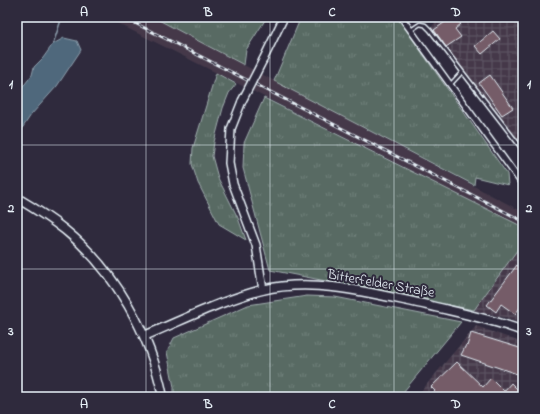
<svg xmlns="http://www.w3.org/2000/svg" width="540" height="414" font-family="'Indie Flower',sans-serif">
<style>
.built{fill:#44394a}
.industrial{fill:url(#industrial-grid)}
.grass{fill:url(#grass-tufts);stroke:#a0aeae}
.water{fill:#50687b;stroke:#8d9fad}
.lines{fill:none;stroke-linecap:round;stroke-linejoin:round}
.stream{stroke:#8d9fad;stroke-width:1.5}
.building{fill:#745c67;stroke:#e8f1f8}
.service-casing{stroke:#e8f1f8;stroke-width:5.5}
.minor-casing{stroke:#e8f1f8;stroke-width:8}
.secondary-casing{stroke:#e8f1f8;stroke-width:10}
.primary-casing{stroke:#e8f1f8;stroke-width:11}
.service{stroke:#2f2a3d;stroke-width:2.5}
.minor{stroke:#2f2a3d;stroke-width:5}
.secondary{stroke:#2f2a3d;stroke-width:7}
.primary{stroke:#2f2a3d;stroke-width:8}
.rail-casing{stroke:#e8f1f8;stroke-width:3}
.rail{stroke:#2f2a3d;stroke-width:1.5;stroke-dasharray:4.5;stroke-linecap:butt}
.secondary-bridge-casing{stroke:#e8f1f8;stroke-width:10;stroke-linecap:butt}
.secondary-bridge{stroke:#2f2a3d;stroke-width:7}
.grid{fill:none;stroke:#e8f1f8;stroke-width:1;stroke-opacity:0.55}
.labels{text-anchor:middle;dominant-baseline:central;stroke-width:4;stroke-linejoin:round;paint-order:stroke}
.street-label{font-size:14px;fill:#e8f1f8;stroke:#2f2a3d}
.neatline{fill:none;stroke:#e8f1f8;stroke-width:1.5}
.grid-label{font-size:13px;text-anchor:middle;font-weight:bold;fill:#e8f1f8}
</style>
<defs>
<pattern id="industrial-grid" width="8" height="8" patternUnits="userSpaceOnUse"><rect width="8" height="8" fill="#44394a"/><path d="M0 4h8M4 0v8" fill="none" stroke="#5f5665"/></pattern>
<pattern id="grass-tufts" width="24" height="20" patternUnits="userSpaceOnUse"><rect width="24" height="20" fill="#596b64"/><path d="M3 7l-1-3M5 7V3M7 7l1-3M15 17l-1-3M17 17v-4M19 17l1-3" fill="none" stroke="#71817b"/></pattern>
</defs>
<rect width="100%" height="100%" fill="#2f2a3d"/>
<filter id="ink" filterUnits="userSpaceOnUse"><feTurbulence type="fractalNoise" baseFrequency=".025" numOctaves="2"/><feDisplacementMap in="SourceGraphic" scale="8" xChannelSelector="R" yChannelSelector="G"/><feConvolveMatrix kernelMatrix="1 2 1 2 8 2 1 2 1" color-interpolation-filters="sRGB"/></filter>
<g filter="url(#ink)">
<!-- built -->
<path class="built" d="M 105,17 L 153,17 L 523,212 L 523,227 Z"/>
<!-- industrial -->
<path class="industrial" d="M 438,17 L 523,17 L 523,150 L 430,30 Z
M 523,242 L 523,322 L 474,310 Z
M 476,326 L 523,343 L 523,397 L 416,397 Z"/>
<!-- grass -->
<path class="grass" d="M 153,17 L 267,17 L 246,50 L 244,65 Z
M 301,17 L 397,17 L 507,174 L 508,185 L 475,177 L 474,185 L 274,81 Z
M 216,73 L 236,84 L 229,93 L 223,108 L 214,142 L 212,156 L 218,178 L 238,218 L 246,240 L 219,224 L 198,183 L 192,164 L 193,148 Z
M 264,98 L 523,227 L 523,242 L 474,310 L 270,270 L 243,168 L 244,143 Z
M 307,296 L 335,297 L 461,322 L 399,397 L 174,397 L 174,387 L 167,352 L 174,338 L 248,305 Z"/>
<!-- water -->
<path class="water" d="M 64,38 L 77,41 L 81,50 L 57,86 L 31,115 L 17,136 L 17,92 L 25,84 L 32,75 L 34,67 L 43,58 L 53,44 Z"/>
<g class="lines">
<!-- stream -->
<path class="stream" d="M 53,44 L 62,17"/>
</g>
<!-- building -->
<path class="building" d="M 452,17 L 455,17 L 461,24 L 455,29 L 461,37 L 446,47 L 434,30 Z
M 493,31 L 500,39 L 482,54 L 475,46 Z
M 490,75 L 513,108 L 502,115 L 479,83 Z
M 517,265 L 523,269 L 523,304 L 515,314 L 501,304 L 496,312 L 487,305 Z
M 471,333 L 523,349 L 523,376 L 461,355 L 466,345 L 467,346 Z
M 457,362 L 483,387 L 491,378 L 504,391 L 511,383 L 520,392 L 516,397 L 429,397 L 435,391 L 431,387 Z"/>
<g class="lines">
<defs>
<path id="service" d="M 411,30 L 420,24 L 425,25 L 430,30 L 523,150
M 450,85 L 462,72"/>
<path id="minor" d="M 401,17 L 523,185"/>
<path id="secondary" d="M 263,60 L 284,17
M 242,101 L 231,129 L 229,163 L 233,184 L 256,245 L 263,290"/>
<path id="primary" d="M 17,198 C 34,208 50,218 65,230 C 115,270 151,335 163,397
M 144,336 C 183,320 222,300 262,290 C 316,277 374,294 427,305 C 460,313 492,319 523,331"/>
</defs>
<!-- service casing -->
<use href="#service" class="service-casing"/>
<!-- minor casing -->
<use href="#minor" class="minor-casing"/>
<!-- secondary casing -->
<use href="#secondary" class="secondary-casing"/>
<!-- primary casing -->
<use href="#primary" class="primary-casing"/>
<!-- service -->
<use href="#service" class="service"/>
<!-- minor -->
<use href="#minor" class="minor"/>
<!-- secondary -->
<use href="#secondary" class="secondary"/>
<!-- primary -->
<use href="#primary" class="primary"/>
<defs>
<path id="rail" d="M 123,17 L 247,80
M 255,84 L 523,221"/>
</defs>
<!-- rail casing -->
<use href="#rail" class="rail-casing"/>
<!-- rail -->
<use href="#rail" class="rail"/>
<defs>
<path id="secondary-bridge" d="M 242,101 L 263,60"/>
</defs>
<!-- secondary-bridge casing -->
<use href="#secondary-bridge" class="secondary-bridge-casing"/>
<!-- secondary-bridge -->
<use href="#secondary-bridge" class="secondary-bridge"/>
</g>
</g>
<!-- grid -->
<path class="grid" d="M 146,17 L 146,397M 270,17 L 270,397M 394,17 L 394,397M 17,145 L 523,145M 17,269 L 523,269"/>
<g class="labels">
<!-- street labels -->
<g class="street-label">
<text transform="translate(381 284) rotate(10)">Bitterfelder Straße</text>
</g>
</g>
<!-- margin -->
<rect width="540" height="414" fill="none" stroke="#2f2a3d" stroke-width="44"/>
<rect x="22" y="22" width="496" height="370" class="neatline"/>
<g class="grid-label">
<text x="84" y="16">A</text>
<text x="208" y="16">B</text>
<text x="332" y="16">C</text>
<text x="456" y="16">D</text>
<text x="11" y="88">1</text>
<text x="529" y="88">1</text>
<text x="11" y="212">2</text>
<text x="529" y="212">2</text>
<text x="11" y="335">3</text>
<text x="529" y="335">3</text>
<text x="84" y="408">A</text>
<text x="208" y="408">B</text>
<text x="332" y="408">C</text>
<text x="456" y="408">D</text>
</g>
</svg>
